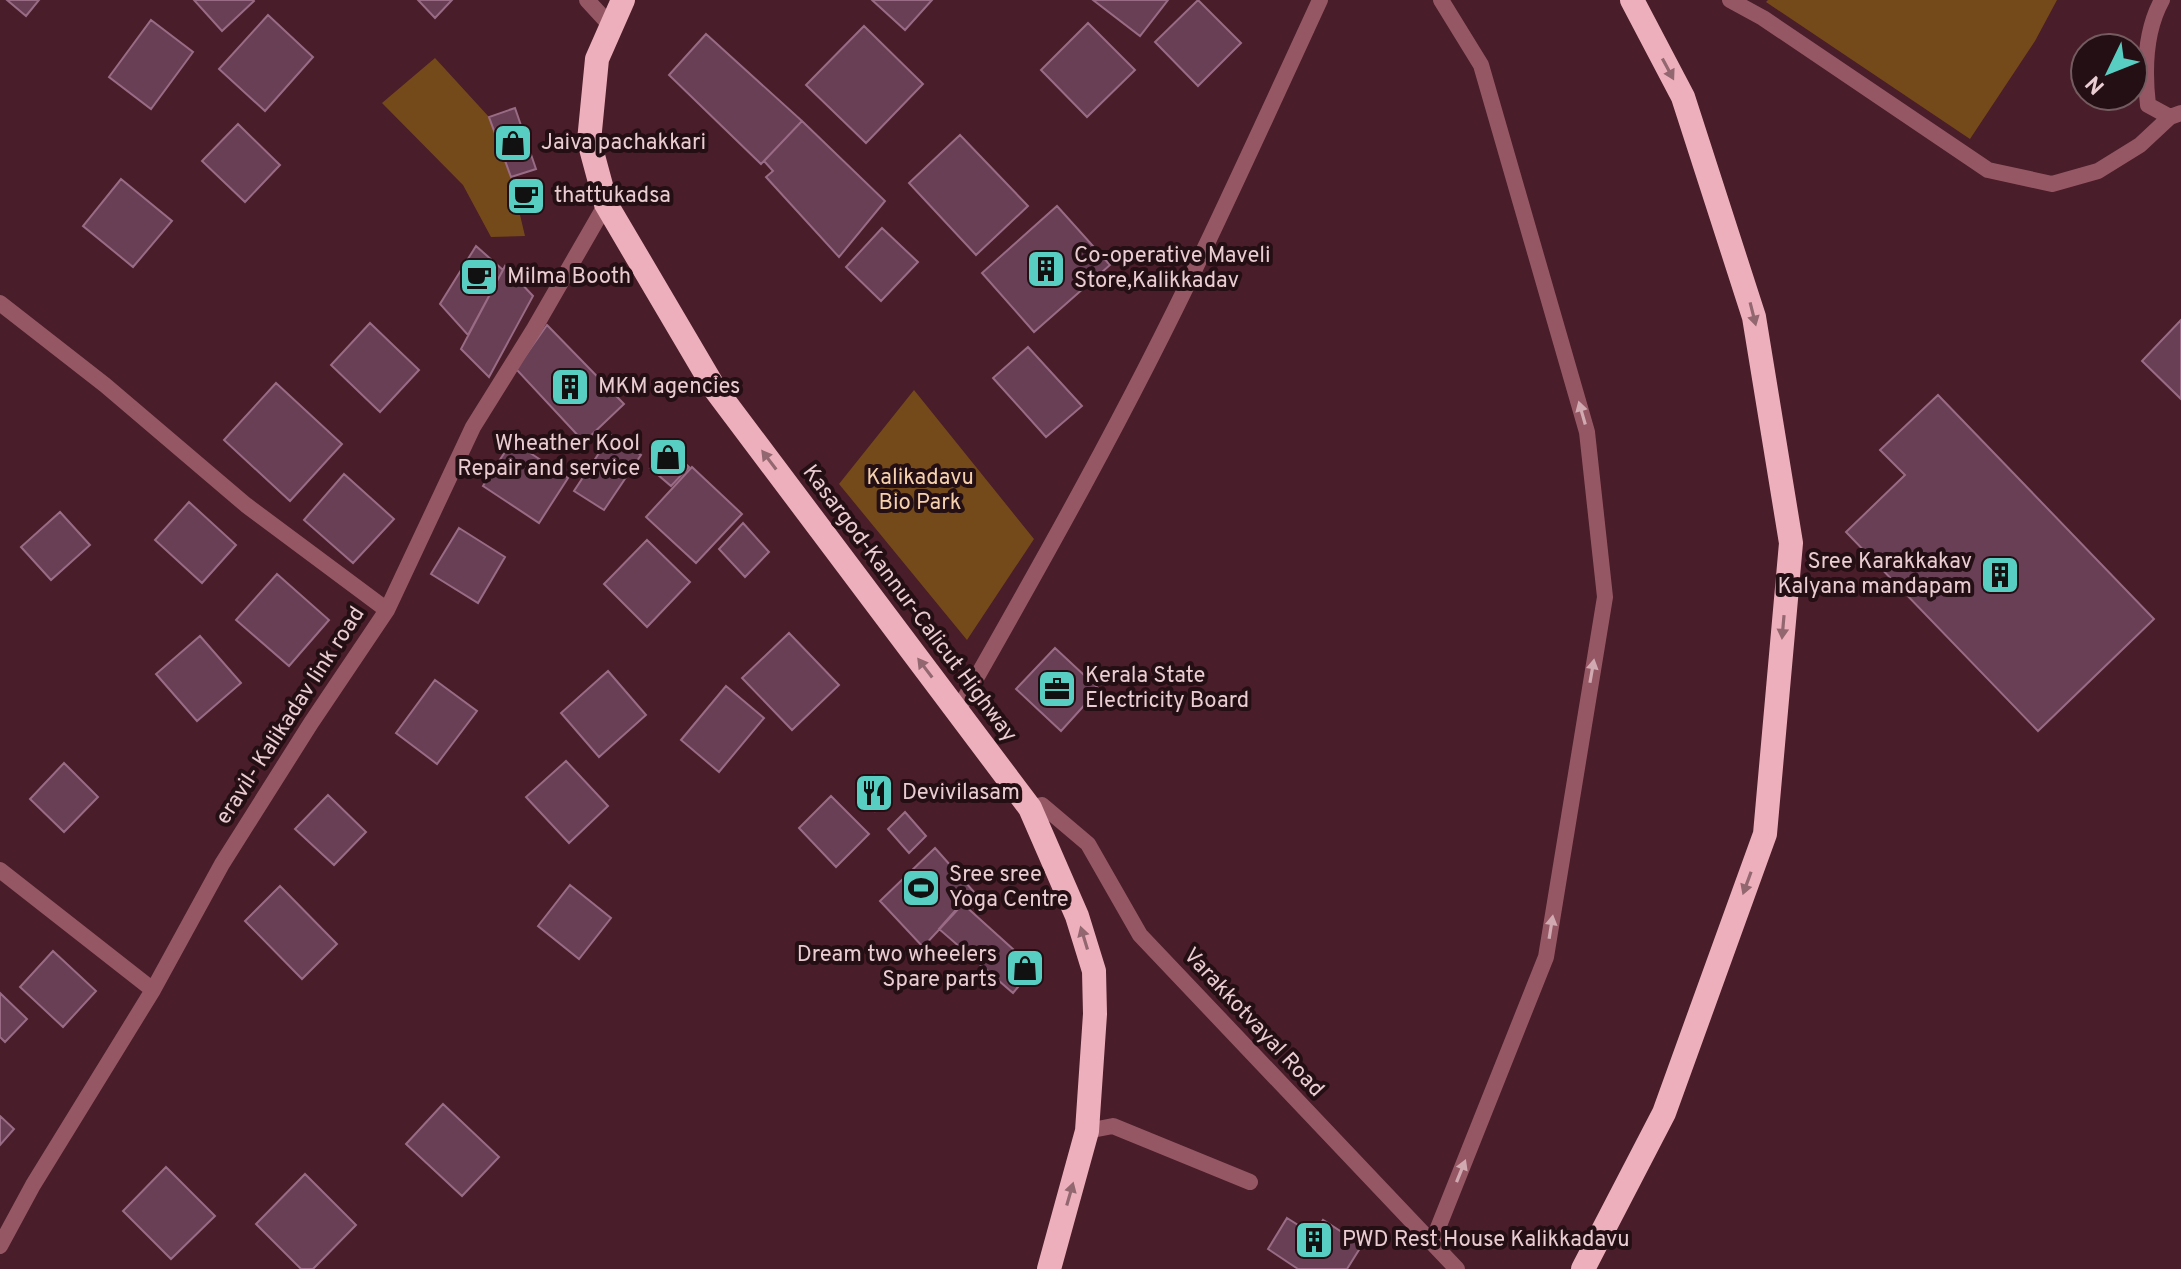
<svg xmlns="http://www.w3.org/2000/svg" width="2181" height="1269" font-family="Overpass,sans-serif">
<style>
.green{fill:#744a1a}
.building{fill:#693f56;stroke:#9a6b85;stroke-width:2}
.lines{fill:none;stroke-linecap:round;stroke-linejoin:round}
.street{stroke:#965765;stroke-width:16}
.highway{stroke:#eeafbc;stroke-width:24}
.oneway{fill:#936770}
.oneway2{fill:#d1aab1}
.labels{text-anchor:middle;dominant-baseline:central;stroke-width:8;stroke-linejoin:round;paint-order:stroke}
.poi-label{font-size:22px;fill:#eacdd2;stroke:#230f14;text-anchor:start}
.park-label{font-size:22px;fill:#f6d1ad;stroke:#230f14}
.street-label{font-size:22px;fill:#eacdd2;stroke:#230f14}
</style>
<rect width="100%" height="100%" fill="#491d29"/>
<!-- green -->
<path class="green" d="M 1768,0 L 2057,0 L 2035,41 L 1970,139 L 1766,2 Z
M 435,58 L 489,117 L 511,177 L 525,236 L 491,237 L 463,185 L 382,103 Z
M 914,390 L 1034,539 L 967,640 L 839,484 Z"/>
<!-- building -->
<path class="building" d="M 7,0 L 39,0 L 26,16 Z
M 194,0 L 253,0 L 254,1 L 222,31 Z
M 418,0 L 452,0 L 435,18 Z
M 872,0 L 932,0 L 905,30 Z
M 1093,0 L 1168,0 L 1140,36 Z
M 1198,0 L 1241,43 L 1198,86 L 1155,42 Z
M 268,15 L 313,57 L 265,111 L 219,69 Z
M 151,20 L 193,52 L 151,109 L 109,77 Z
M 1088,23 L 1135,70 L 1087,117 L 1041,70 Z
M 864,26 L 923,84 L 866,143 L 806,85 Z
M 706,34 L 802,121 L 761,164 L 669,75 Z
M 515,108 L 536,169 L 511,177 L 489,117 Z
M 802,121 L 885,201 L 839,257 L 766,177 L 773,171 L 764,161 Z
M 238,124 L 280,165 L 245,202 L 202,161 Z
M 960,135 L 1028,206 L 976,255 L 909,183 Z
M 121,179 L 172,221 L 133,267 L 83,226 Z
M 534,188 L 538,200 L 521,203 L 518,191 Z
M 1057,206 L 1110,265 L 1034,332 L 982,273 Z
M 882,228 L 918,262 L 881,301 L 846,267 Z
M 476,246 L 503,270 L 468,335 L 440,304 Z
M 505,266 L 533,296 L 489,377 L 461,349 Z
M 2181,320 L 2181,399 L 2142,361 Z
M 370,323 L 419,370 L 380,412 L 331,365 Z
M 547,325 L 624,404 L 584,442 L 516,369 Z
M 1028,347 L 1082,406 L 1046,437 L 993,378 Z
M 276,383 L 342,444 L 290,501 L 224,440 Z
M 1938,395 L 2154,619 L 2038,731 L 1846,532 L 1905,475 L 1880,450 Z
M 611,435 L 641,455 L 604,510 L 574,491 Z
M 512,441 L 568,478 L 539,523 L 483,486 Z
M 667,446 L 689,467 L 671,486 L 650,468 Z
M 692,467 L 742,514 L 696,563 L 646,517 Z
M 344,474 L 394,519 L 353,563 L 304,520 Z
M 189,502 L 236,545 L 202,583 L 155,540 Z
M 60,512 L 90,545 L 51,580 L 21,547 Z
M 743,523 L 769,552 L 745,577 L 719,549 Z
M 459,528 L 505,557 L 478,603 L 431,574 Z
M 647,540 L 690,582 L 647,627 L 604,584 Z
M 277,574 L 329,620 L 289,666 L 236,620 Z
M 789,633 L 839,685 L 792,730 L 742,678 Z
M 200,636 L 241,683 L 197,721 L 156,674 Z
M 1055,648 L 1099,689 L 1061,731 L 1016,689 Z
M 608,671 L 646,715 L 599,757 L 561,713 Z
M 435,680 L 477,711 L 437,764 L 396,733 Z
M 726,686 L 764,718 L 719,772 L 681,740 Z
M 566,761 L 608,806 L 569,843 L 526,797 Z
M 64,763 L 98,797 L 64,832 L 30,799 Z
M 874,775 L 891,795 L 875,811 L 857,790 Z
M 328,795 L 366,832 L 334,865 L 295,829 Z
M 831,796 L 869,834 L 836,867 L 799,828 Z
M 905,812 L 926,836 L 909,853 L 888,829 Z
M 935,848 L 974,892 L 923,947 L 880,901 Z
M 570,885 L 611,918 L 579,959 L 538,926 Z
M 280,886 L 337,944 L 302,979 L 245,921 Z
M 962,903 L 1034,968 L 1013,993 L 939,929 Z
M 53,951 L 96,991 L 63,1027 L 20,987 Z
M 0,993 L 27,1019 L 5,1042 L 0,1037 Z
M 443,1104 L 499,1157 L 462,1196 L 406,1144 Z
M 0,1116 L 14,1129 L 0,1145 Z
M 166,1167 L 215,1216 L 171,1259 L 123,1211 Z
M 305,1174 L 356,1225 L 313,1269 L 301,1269 L 256,1224 Z
M 1287,1218 L 1314,1235 L 1323,1220 L 1362,1245 L 1347,1269 L 1298,1269 L 1268,1249 Z"/>
<g class="lines">
<!-- street -->
<path class="street" d="M 587,0 L 610,25
M 1730,0 L 1763,18 L 1988,170 L 2052,184 L 2098,171 L 2140,145 L 2170,117 L 2181,113
M 2162,0 C 2145,31 2144,71 2148,105 L 2170,117
M 0,303 L 105,385 L 246,505 L 387,610
M 958,710 C 1043,561 1128,410 1202,254 C 1242,170 1281,85 1320,0
M 1030,808 L 1042,805 L 1088,844 L 1140,935 L 1457,1269
M 0,870 L 153,990
M 1087,1131 L 1113,1126 L 1250,1182
M 1432,1243 L 1546,957 L 1605,597 L 1587,432 L 1481,65 L 1441,0
M 0,1246 L 33,1185 L 153,990 L 222,864 L 311,723 L 387,610 L 473,427 L 534,329 L 606,204"/>
<!-- highway -->
<path class="highway" d="M 623,0 L 597,59 L 589,141 L 606,204 L 715,389 L 1030,808 L 1077,916 L 1094,971 L 1095,1014 L 1087,1131 L 1049,1269
M 1583,1269 L 1664,1113 L 1765,834 L 1791,543 L 1754,317 L 1683,97 L 1632,0"/>
</g>
<!-- one-way arrows -->
<defs><path id="oneway-solid" d="M-6-.8H1V-3.2L6.5 0L1 3.2V.8H-6Z" transform="scale(2)"/></defs>
<g class="oneway">
<use href="#oneway-solid" transform="translate(1668 69) rotate(62)"/>
<use href="#oneway-solid" transform="translate(1753 314) rotate(76)"/>
<use href="#oneway-solid" transform="translate(769 460) rotate(-127)"/>
<use href="#oneway-solid" transform="translate(1783 627) rotate(95)"/>
<use href="#oneway-solid" transform="translate(925 668) rotate(-127)"/>
<use href="#oneway-solid" transform="translate(1747 883) rotate(110)"/>
<use href="#oneway-solid" transform="translate(1084 938) rotate(-107)"/>
<use href="#oneway-solid" transform="translate(1070 1194) rotate(-74)"/>
</g>
<g class="oneway2">
<use href="#oneway-solid" transform="translate(1582 413) rotate(-106)"/>
<use href="#oneway-solid" transform="translate(1592 671) rotate(-80)"/>
<use href="#oneway-solid" transform="translate(1551 927) rotate(-81)"/>
<use href="#oneway-solid" transform="translate(1461 1171) rotate(-68)"/>
</g>
<!-- icons -->
<defs>
<symbol id="shop-square" viewBox="-11 -11 22 22"><rect x="-9" y="-9" width="18" height="18" rx="4" fill="#57cec1" stroke="#230f14"/><path d="M-5-2.5h2.3a2.7 3.5 0 0 1 5.4 0H5L5.5 6h-11ZM-1.5-2.5h3a1.5 2.3 0 0 0-3 0Z" fill="#111"/></symbol>
<symbol id="cafe-square" viewBox="-11 -11 22 22"><rect x="-9" y="-9" width="18" height="18" rx="4" fill="#57cec1" stroke="#230f14"/><path d="M-5.5-4.5H6V0H3Q3 3.5 0 3.5H-2.5Q-5.5 3.5-5.5 0ZM3-3.2v2h1.7v-2ZM-6 4.5H4V6H-6Z" fill="#111"/></symbol>
<symbol id="building-square" viewBox="-11 -11 22 22"><rect x="-9" y="-9" width="18" height="18" rx="4" fill="#57cec1" stroke="#230f14"/><path d="M-4-6H4V6H1V3H-1V6H-4ZM-2.5-4.3h1.7v1.8h-1.7ZM.8-4.3h1.7v1.8H.8ZM-2.5-1h1.7V.8h-1.7ZM.8-1h1.7V.8H.8Z" fill="#111"/></symbol>
<symbol id="office-square" viewBox="-11 -11 22 22"><rect x="-9" y="-9" width="18" height="18" rx="4" fill="#57cec1" stroke="#230f14"/><path d="M-6-3h4V-5.5h4V-3h4V5H-6ZM-1-4.5V-3h2v-1.5ZM-6 0V1H6V0Z" fill="#111"/></symbol>
<symbol id="restaurant-square" viewBox="-11 -11 22 22"><rect x="-9" y="-9" width="18" height="18" rx="4" fill="#57cec1" stroke="#230f14"/><path d="M-5-6h1v4h1v-4h1v4h1v-4h1v5L-1.5 .5V6h-2V.5L-5-1ZM5-6V6H3V1.5H1.5Q1.5-4 5-6Z" fill="#111"/></symbol>
<symbol id="stadium-square" viewBox="-11 -11 22 22"><rect x="-9" y="-9" width="18" height="18" rx="4" fill="#57cec1" stroke="#230f14"/><path d="M0-5a6.5 5 0 1 0 0 10a6.5 5 0 1 0 0-10ZM-3.5-1.8h7v3.6h-7Z" fill="#111"/></symbol>
</defs>
<g fill-rule="evenodd">
<use href="#shop-square" x="491" y="121" width="44" height="44"/>
<use href="#cafe-square" x="504" y="174" width="44" height="44"/>
<use href="#building-square" x="1024" y="247" width="44" height="44"/>
<use href="#cafe-square" x="457" y="255" width="44" height="44"/>
<use href="#building-square" x="548" y="365" width="44" height="44"/>
<use href="#shop-square" x="646" y="435" width="44" height="44"/>
<use href="#building-square" x="1978" y="553" width="44" height="44"/>
<use href="#office-square" x="1035" y="667" width="44" height="44"/>
<use href="#restaurant-square" x="852" y="771" width="44" height="44"/>
<use href="#stadium-square" x="899" y="866" width="44" height="44"/>
<use href="#shop-square" x="1003" y="946" width="44" height="44"/>
<use href="#building-square" x="1292" y="1218" width="44" height="44"/>
</g>
<g class="labels">
<!-- poi labels -->
<g class="poi-label">
<text x="541" y="143">Jaiva pachakkari</text>
<text x="554" y="196">thattukadsa</text>
<text x="1074" y="256">Co-operative Maveli<tspan x="1074" dy="25">Store,Kalikkadav</tspan></text>
<text x="507" y="277">Milma Booth</text>
<text x="598" y="387">MKM agencies</text>
<text x="640" y="444" text-anchor="end">Wheather Kool<tspan x="640" dy="25">Repair and service</tspan></text>
<text x="1972" y="562" text-anchor="end">Sree Karakkakav<tspan x="1972" dy="25">Kalyana mandapam</tspan></text>
<text x="1085" y="676">Kerala State<tspan x="1085" dy="25">Electricity Board</tspan></text>
<text x="902" y="793">Devivilasam</text>
<text x="949" y="875">Sree sree<tspan x="949" dy="25">Yoga Centre</tspan></text>
<text x="997" y="955" text-anchor="end">Dream two wheelers<tspan x="997" dy="25">Spare parts</tspan></text>
<text x="1342" y="1240">PWD Rest House Kalikkadavu</text>
</g>
<!-- park labels -->
<g class="park-label">
<text x="920" y="478">Kalikadavu<tspan x="920" dy="25">Bio Park</tspan></text>
</g>
<!-- street labels -->
<g class="street-label">
<text transform="translate(909 604) rotate(53)">Kasargod-Kannur-Calicut Highway</text>
<text transform="translate(291 716) rotate(-57)">eravil- Kalikadav link road</text>
<text transform="translate(1253 1023) rotate(47)">Varakkotvayal Road</text>
</g>
</g>
<!-- north arrow -->
<g transform="translate(2109 72) rotate(227)"><circle r="38" fill="#230f14" stroke="#735b60" stroke-width="2"/>
<path d="M0-6L14 30L0 20L-14 30Z" fill="#57cec1"/>
<text y="-12" font-size="22" font-weight="bold" text-anchor="middle" fill="#eacdd2">N</text>
</g>
</svg>
